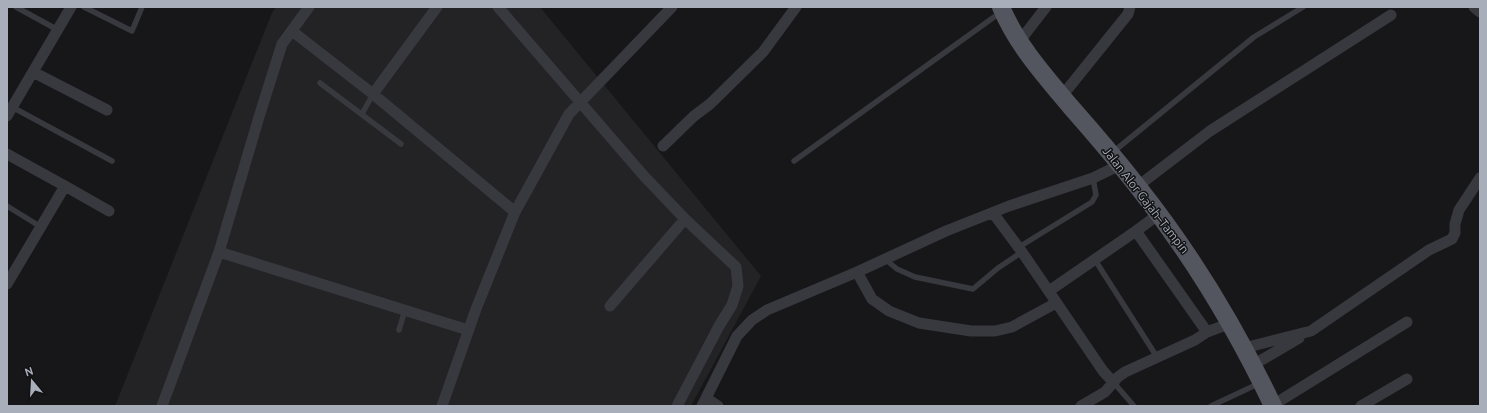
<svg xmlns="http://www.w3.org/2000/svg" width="1487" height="413" font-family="Ubuntu,sans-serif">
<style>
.built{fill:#232326}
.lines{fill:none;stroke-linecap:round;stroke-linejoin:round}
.lane{stroke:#38393f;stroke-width:5.5}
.street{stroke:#38393f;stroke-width:11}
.primary{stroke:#53565e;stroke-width:18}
.labels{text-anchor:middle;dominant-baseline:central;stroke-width:3;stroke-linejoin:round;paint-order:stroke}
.street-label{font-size:12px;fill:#a8afba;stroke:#121214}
</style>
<rect width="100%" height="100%" fill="#171719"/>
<!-- built -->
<path class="built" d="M 276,7 L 540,7 L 761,276 L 691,406 L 115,406 L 272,13 Z"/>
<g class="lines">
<!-- lane -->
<path class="lane" d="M 16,7 L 58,30
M 84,7 L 132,31 L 142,7
M 320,83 L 401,144
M 12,107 L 112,161
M 362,114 L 373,94
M 1113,152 L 1254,37 L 1303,7
M 794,161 L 1001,12
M 7,206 L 41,227
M 1019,247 L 1092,202 L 1096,195 L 1093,178
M 885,259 L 897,269 L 915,277 L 973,289 L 998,268 L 1022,252
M 1095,260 L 1157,357
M 399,330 L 405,310
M 1114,383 L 1134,406
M 1211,406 L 1260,383"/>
<!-- street -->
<path class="street" d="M 498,7 L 644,176 L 685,219 L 736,267 L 738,286 L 732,305 L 719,326 L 677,406
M 1474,7 L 1480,12
M 292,31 L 373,94 L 515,212
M 1019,42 L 1046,7
M 33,72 L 107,110
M 373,94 L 437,7
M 1062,96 L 1128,14 L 1130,7
M 7,116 L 71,7
M 663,146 L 694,116 L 710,104 L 763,52 L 796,7
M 7,154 L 65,186 L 7,284
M 65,186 L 109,211
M 1138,186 L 1210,131 L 1391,15
M 993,213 L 1022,252 L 1103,371 L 1114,383
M 1159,214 L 1136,231 L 1138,234 L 1207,332 L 1231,323
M 219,252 L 468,330
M 857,272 L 872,299 L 889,311 L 919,323 L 971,331 L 995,331 L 1012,327 L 1056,303
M 1049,291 L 1136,231
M 610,306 L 685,219
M 1244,348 L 1311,331 L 1429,250 L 1452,239 L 1455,233 L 1455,224 L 1459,210 L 1480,178
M 1253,365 L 1299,338
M 706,398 L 718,406
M 1273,405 L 1407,322
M 162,406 L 219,252 L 259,117 L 282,44 L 309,7
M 442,406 L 476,309 L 515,212 L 569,114 L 672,7
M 702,406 L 737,336 L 752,320 L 767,310 L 857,272 L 946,231 L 1009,206 L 1093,178 L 1120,165
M 1081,406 L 1105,392 L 1118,377 L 1125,372 L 1195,340 L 1207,332
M 1361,406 L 1407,379"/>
<!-- primary -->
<path class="primary" d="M 1001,7 C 1017,45 1044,75 1070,106 C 1093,132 1116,159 1138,187 C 1192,255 1236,328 1273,406"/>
</g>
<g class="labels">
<!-- street labels -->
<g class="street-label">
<text transform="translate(1146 200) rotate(52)">Jalan Alor Gajah–Tampin</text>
</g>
</g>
<!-- border -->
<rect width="1487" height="413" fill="none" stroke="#a8afba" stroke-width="16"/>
<!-- north arrow -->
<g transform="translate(32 381) rotate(342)" stroke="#121214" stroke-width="3" paint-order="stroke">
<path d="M0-3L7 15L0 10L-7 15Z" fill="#a8afba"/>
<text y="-6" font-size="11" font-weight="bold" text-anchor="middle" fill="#a8afba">N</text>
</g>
</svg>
